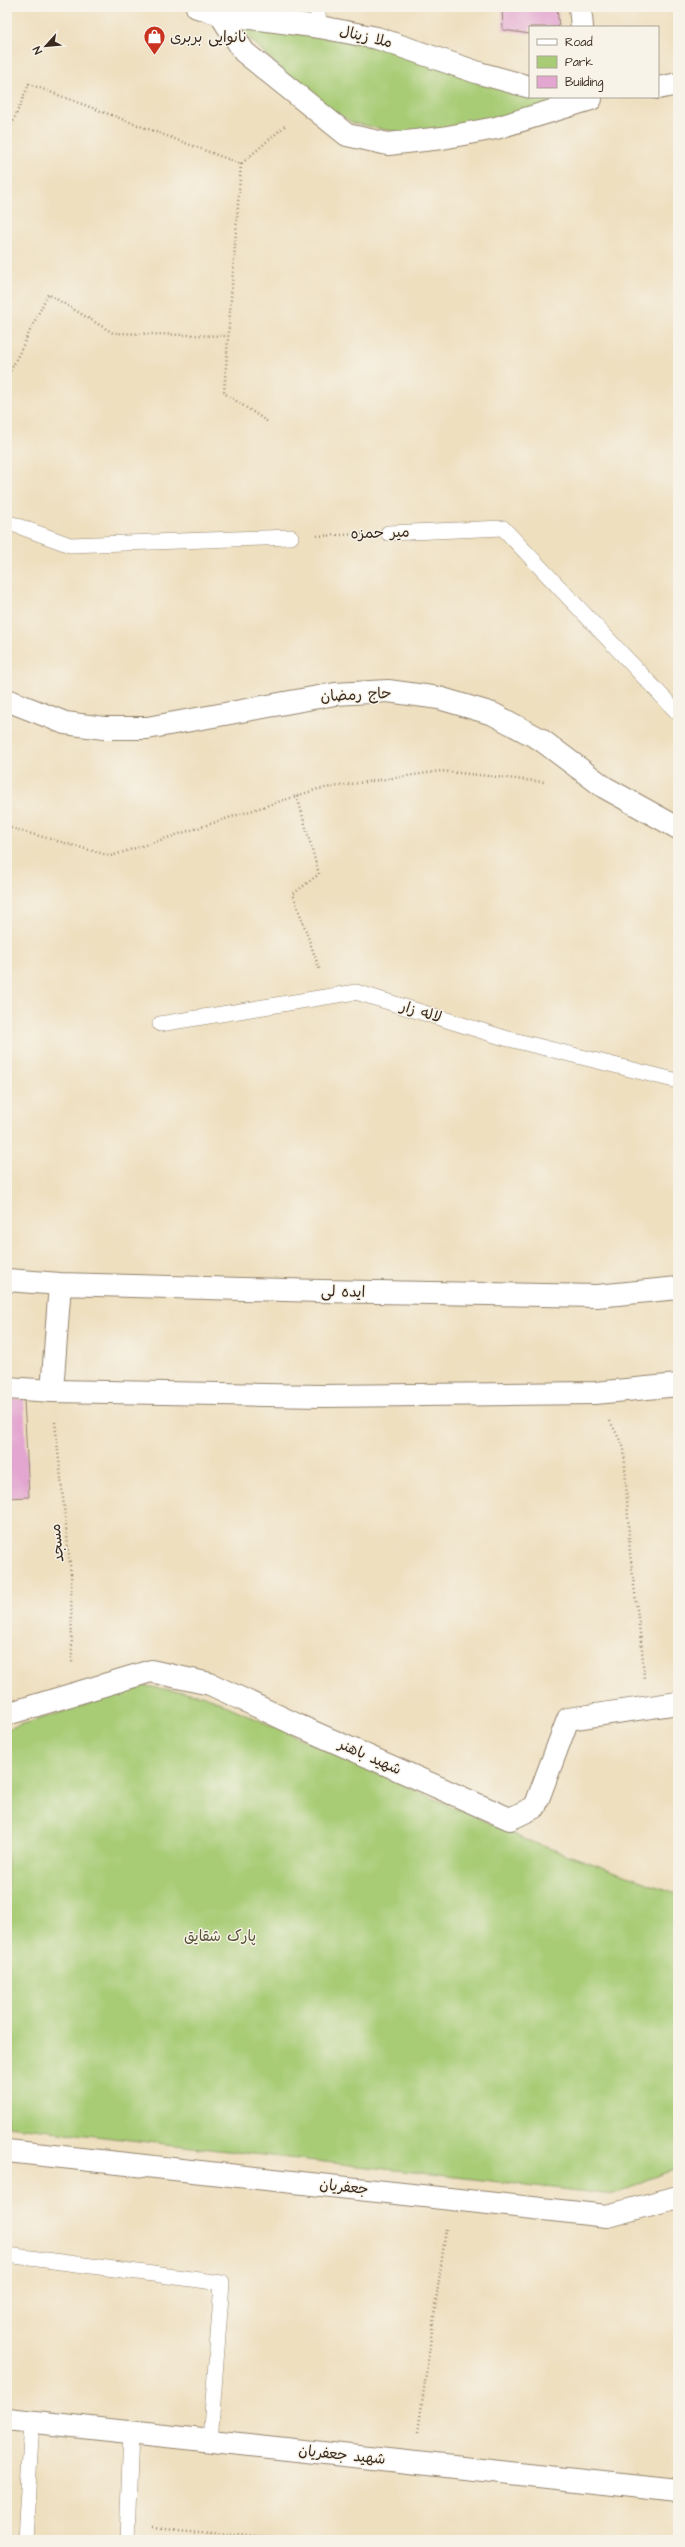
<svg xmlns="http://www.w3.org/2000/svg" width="685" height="2547" font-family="'Architects Daughter','Playpen Sans Arabic',sans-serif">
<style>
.green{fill:#a8cc76;stroke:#727b4a}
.building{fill:#e3a6d0}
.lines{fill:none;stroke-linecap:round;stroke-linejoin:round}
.lane-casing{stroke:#94846e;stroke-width:16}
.street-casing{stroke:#94846e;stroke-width:24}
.secondary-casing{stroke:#94846e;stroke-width:24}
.primary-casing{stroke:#94846e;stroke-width:24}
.path{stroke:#94846e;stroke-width:2.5;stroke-dasharray:1 3;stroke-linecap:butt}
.lane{stroke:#fff;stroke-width:15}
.street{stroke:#fff;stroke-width:22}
.secondary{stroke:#fff;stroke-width:22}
.primary{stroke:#fff;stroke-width:22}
.labels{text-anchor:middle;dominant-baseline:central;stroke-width:3;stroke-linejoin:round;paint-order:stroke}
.poi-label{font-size:15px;fill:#3b2a1e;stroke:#f7f3e8;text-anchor:start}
.street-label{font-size:15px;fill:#3b2a1e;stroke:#f7f3e8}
.park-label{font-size:15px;fill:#565234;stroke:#f7f3e8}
</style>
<rect width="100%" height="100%" fill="#f7f3e8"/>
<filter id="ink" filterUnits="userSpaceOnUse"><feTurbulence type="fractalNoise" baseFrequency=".025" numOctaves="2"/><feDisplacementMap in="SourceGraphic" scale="8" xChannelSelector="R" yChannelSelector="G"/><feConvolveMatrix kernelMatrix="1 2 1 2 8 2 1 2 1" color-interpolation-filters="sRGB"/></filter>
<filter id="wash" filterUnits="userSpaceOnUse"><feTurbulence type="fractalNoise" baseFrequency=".012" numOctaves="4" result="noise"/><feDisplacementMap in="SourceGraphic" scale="16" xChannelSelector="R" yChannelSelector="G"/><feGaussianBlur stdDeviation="0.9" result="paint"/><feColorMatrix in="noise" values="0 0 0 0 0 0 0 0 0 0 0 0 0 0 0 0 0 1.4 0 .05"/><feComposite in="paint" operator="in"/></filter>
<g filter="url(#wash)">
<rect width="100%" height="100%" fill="#eedfbf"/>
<!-- green -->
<path class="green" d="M 265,29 L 375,45 L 530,97 L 557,103 L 456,129 L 402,133 L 353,123 L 323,105 L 283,71 L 241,30 Z
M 146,1686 L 203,1695 L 529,1841 L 678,1894 L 678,2167 L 614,2195 L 7,2126 L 7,1729 Z"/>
<g id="blocks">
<!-- building -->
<path class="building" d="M 502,7 L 557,7 L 559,27 L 530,27 L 530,34 L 503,30 Z
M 7,1399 L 24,1399 L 29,1497 L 7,1498 Z"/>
</g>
</g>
<g filter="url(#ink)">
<use href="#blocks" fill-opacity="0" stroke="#94846e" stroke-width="1"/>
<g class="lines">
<defs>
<path id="lane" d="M 317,7 L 320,27
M 7,522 L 70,545 L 291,537
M 388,533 L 503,528 L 678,713
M 160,1024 L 356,992 L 505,1038 L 678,1081
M 7,2255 L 222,2283 L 210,2441
M 25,2540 L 32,2421
M 127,2540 L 131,2432"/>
<path id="street" d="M 580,7 L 582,27
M 7,700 L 65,723 L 104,728 L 147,728 L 335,694 L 388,691 L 439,698 L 493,714 L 540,739 L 604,787 L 678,828
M 7,1714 L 151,1671 L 210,1684 L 297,1725 L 510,1819 L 535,1807 L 568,1719 L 678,1703
M 7,2151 L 607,2216 L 678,2197
M 7,2419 L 678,2491"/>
<path id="secondary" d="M 197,7 L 220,14 L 320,27 L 377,38 L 479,73 L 530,87
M 220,14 L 244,52 L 347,135 L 388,144 L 442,138 L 496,128 L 591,99
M 658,88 L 678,84"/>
<path id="primary" d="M 7,1280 L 60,1284 L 320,1291 L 597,1296 L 678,1288
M 7,1388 L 52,1391 L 322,1396 L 595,1393 L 678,1385
M 52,1391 L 60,1284"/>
</defs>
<!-- lane casing -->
<use href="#lane" class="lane-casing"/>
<!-- street casing -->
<use href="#street" class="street-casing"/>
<!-- secondary casing -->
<use href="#secondary" class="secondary-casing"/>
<!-- primary casing -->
<use href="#primary" class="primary-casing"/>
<!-- path -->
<path class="path" d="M 7,136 L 29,84 L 241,164 L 286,125
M 241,164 L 224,393 L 268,422
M 7,378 L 48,294 L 113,333 L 226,336
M 317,536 L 362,534
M 297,796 L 319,874 L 293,894 L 320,971
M 7,827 L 111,856 L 318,789 L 441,771 L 544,782
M 610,1421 L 624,1448 L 630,1553 L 642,1649 L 644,1678
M 55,1422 L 71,1574 L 72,1664
M 418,2432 L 446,2229
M 154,2527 L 304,2540"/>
<!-- lane -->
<use href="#lane" class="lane"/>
<!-- street -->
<use href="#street" class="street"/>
<!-- secondary -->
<use href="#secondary" class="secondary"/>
<!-- primary -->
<use href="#primary" class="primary"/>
</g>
</g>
<!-- icons -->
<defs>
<symbol id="shop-pin" viewBox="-11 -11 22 30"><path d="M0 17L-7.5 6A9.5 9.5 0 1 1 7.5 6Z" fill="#c8321e" stroke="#f7f3e8"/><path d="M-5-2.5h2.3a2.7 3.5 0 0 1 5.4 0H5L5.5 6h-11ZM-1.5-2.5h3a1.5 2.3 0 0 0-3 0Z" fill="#fff"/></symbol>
</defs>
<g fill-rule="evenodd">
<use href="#shop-pin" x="142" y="24" width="25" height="34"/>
</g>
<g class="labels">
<!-- poi labels -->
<g class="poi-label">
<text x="170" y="37">نانوایی بربری</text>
</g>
<!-- street labels -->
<g class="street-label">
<text transform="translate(366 37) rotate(13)">ملا زینال</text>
<text transform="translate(380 533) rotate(-2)">میر حمزه</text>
<text transform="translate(356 695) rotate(-3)">حاج رمضان</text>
<text transform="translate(421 1012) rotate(17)">لاله زار</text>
<text transform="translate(343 1292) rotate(1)">ایده لى</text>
<text transform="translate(57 1543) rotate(-96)">مسجد</text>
<text transform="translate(370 1757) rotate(24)">شهید باهنر</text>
<text transform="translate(344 2187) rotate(6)">جعفریان</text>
<text transform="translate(342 2455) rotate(6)">شهید جعفریان</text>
</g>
<!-- park labels -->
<g class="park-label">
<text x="220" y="1936">پارک شقایق</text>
</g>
</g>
<!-- margin -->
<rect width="685" height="2547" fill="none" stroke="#f7f3e8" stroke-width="24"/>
<!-- legend -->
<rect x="529" y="26" width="130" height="72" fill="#f7f3e8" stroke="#aca397"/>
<rect x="537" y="39" width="20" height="6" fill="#ffffff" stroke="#aca397"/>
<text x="565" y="46" font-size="12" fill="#3b2a1e">Road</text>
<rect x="537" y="56" width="20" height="12" fill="#a8cc76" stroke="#aca397"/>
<text x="565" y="66" font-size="12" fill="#3b2a1e">Park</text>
<rect x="537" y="76" width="20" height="12" fill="#e3a6d0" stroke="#aca397"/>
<text x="565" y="86" font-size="12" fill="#3b2a1e">Building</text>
<!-- north arrow -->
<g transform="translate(46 46) rotate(243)" stroke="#f7f3e8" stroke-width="3" paint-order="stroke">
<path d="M0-3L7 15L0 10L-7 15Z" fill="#3b2a1e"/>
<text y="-6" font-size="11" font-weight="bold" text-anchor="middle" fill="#3b2a1e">N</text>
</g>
</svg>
